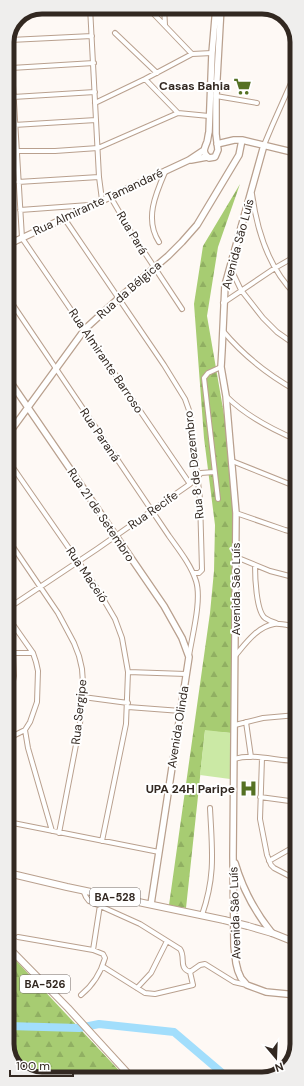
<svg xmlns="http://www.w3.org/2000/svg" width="304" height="1086" font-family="'DM Sans',sans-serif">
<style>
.forest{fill:url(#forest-firs)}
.pitch{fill:#cbe9a5}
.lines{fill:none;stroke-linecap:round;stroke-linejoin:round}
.river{stroke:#a2defc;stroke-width:8}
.minor-casing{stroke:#b9a08e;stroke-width:6}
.secondary-casing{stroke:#b9a08e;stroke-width:8}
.primary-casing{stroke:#b9a08e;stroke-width:8}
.minor{stroke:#fff;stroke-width:4}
.secondary{stroke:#fff;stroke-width:5.5}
.primary{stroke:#fff;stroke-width:6}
.primary-bridge-casing{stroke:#b9a08e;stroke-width:8;stroke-linecap:butt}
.primary-bridge{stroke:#fff;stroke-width:6}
.labels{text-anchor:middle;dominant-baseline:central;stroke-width:4;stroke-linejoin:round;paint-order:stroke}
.shield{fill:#fff;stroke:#706864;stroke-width:1}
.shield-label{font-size:11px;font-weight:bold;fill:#322821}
.poi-label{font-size:12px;font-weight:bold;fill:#322821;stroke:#fff;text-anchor:end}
.street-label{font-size:12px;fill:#322821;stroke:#fff}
.rim{fill:none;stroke:#322821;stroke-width:5}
</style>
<defs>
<pattern id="forest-firs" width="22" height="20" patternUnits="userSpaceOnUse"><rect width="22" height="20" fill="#a7cc72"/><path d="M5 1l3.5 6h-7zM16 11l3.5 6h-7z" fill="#90af62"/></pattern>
</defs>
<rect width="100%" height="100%" fill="#fef9f5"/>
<!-- forest -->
<path class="forest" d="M 240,184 L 218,247 L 207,316 L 232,461 L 236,511 L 234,656 L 231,733 L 205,731 L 186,908 L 169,905 L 210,613 L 214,571 L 215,525 L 204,438 L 194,304 L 203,246 Z
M 8,952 L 127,1079 L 37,1079 L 19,1070 L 8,1051 Z"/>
<!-- pitch -->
<path class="pitch" d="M 205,730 L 231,733 L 230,779 L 200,775 Z"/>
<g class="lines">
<!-- river -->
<path class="river" d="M 8,1026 L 79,1028 L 99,1024 L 174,1032 L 228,1078"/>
<defs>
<path id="minor" d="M 90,7 L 99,177 L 102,200
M 147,7 L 192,54
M 164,7 L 165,25
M 32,11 L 90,8
M 115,33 L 157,73
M 10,35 L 22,238 L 190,484
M 10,40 L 92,36
M 11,68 L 94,63
M 145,79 L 178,113
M 216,96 L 257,103
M 13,97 L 95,92
M 95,103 L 145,79 L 192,54 L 212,53
M 7,115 L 14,115
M 14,125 L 96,120
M 7,134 L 15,133
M 264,145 L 272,126 L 296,72
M 16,151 L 55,151 L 98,148 L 178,113 L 209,116
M 18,182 L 99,177
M 296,185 L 296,204
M 252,194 C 257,231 269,269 296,295
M 110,196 L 131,232 L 182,309
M 20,210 L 89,205
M 64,218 L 164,365 L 185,399 L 190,413 L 200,499 L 202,570 L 199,573 L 193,573
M 159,242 C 144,219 156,193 166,170
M 230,267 L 241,290 L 263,318 L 277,332 L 297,346
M 7,296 L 169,536 C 179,550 191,565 196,581 C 202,600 192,636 189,656
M 223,303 L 275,268 L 296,256
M 223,331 C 244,356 268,375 297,391
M 226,396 C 246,416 271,429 297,440
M 7,459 L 98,590 L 115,619 L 122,638 L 128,672 L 126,724 L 102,841
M 232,461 L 297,487
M 218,499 L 204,378 L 208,373 L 221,367
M 236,513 L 285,530 L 297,533
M 7,538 L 58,613 L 74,643 L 79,656 L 82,669 L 83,683 L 80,724 L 59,833
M 236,557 L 270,571 L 297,578
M 255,565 C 255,576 256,611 265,618 C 268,620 272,622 276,623
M 7,609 L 97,549 L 190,484 L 197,478 L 201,473 L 214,472
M 7,616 L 33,653 L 36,662 L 38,671 L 37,702 L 30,722 L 25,730 L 28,748 L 52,831
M 7,653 L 33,653
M 235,656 C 246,643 257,627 274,624 C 281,623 290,626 297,627
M 128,672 L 186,674
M 7,683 L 13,681 L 14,676 L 13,653
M 83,697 L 128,703
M 128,707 L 181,711
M 246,722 L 251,757
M 235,725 L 263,718 L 297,715
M 7,739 L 25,730
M 262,758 L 260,819 L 267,855 L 271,865 L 274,868 L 297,880
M 234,759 C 254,753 276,761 297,761
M 260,797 L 297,802
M 8,822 L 159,852
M 269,861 L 297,845
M 83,890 L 86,897 L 89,901 L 140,924 L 180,949 C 186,957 178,968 190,972
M 202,915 C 216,875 212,849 210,808
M 18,937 L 93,950
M 102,966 L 145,993 L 155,994 L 193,985 L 190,972
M 190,972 L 200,965 L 205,964 L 234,982 L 247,985
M 137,988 L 151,973 L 167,941
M 81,995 C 92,986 101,972 105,958 L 103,954 L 93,950 L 100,905"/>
<path id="secondary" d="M 216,7 L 212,53 L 209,132 C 208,135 208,139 207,142 C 204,149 202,153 209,158 L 215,157 L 218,150 L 216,134 L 216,96 L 221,7
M 217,144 L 234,140 L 242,140 L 296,153
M 264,145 L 225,285 L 222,350 L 221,367 L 226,396 L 236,513 L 233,856 L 234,946 L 236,963 L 238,971 L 241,978 L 247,985 L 266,992 L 297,995
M 191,160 L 207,157
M 7,245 L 189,160 L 204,150
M 7,377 L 164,606 L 182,638 L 189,657 L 151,904
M 7,436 L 85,329 L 119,298 L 168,256 L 182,242 L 197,225 L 239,155 L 242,140
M 235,863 C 243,890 255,912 272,933"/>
<path id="primary" d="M 8,873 L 67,887 L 224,920
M 248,926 L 272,933 L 297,943
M 8,947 L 68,1008 L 133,1079"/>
</defs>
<!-- minor casing -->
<use href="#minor" class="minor-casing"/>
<!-- secondary casing -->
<use href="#secondary" class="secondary-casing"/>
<!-- primary casing -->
<use href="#primary" class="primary-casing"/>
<!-- minor -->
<use href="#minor" class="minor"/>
<!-- secondary -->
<use href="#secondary" class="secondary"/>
<!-- primary -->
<use href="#primary" class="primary"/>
<defs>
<path id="primary-bridge" d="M 224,920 L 248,926"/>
</defs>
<!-- primary-bridge casing -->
<use href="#primary-bridge" class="primary-bridge-casing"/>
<!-- primary-bridge -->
<use href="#primary-bridge" class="primary-bridge"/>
</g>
<!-- icons -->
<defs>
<symbol id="supermarket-bare" viewBox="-9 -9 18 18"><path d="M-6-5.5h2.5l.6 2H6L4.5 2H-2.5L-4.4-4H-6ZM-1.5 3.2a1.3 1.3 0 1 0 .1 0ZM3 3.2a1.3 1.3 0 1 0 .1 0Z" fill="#557124" stroke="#fff" stroke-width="2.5" paint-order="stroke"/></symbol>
<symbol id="hospital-bare" viewBox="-9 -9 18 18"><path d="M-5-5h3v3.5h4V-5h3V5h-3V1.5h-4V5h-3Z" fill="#557124" stroke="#fff" stroke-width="2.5" paint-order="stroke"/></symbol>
</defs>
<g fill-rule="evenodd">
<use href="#supermarket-bare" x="230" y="74" width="25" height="25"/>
<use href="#hospital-bare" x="236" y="776" width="25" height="25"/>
</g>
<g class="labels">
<!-- shield labels -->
<g class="shield">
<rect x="90" y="888" width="50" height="18" rx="3"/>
<rect x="20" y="975" width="50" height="18" rx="3"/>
</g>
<g class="shield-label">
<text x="115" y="897">BA-528</text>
<text x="45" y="984">BA-526</text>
</g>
<!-- poi labels -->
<g class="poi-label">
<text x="230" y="86">Casas Bahia</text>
<text x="235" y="789">UPA 24H Paripe</text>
</g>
<!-- street labels -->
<g class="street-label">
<text transform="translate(98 202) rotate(-25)">Rua Almirante Tamandaré</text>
<text transform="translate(132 233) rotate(59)">Rua Pará</text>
<text transform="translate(238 244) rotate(-75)">Avenida São Luís</text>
<text transform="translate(129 290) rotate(-41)">Rua da Bélgica</text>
<text transform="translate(106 361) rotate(56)">Rua Almirante Barroso</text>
<text transform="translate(100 435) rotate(56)">Rua Paraná</text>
<text transform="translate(194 465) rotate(-96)">Rua 8 de Dezembro</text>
<text transform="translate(153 510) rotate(-35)">Rua Recife</text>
<text transform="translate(101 515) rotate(56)">Rua 21 de Setembro</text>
<text transform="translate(87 575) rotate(56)">Rua Maceió</text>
<text transform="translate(236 589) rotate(-90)">Avenida São Luís</text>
<text transform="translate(79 712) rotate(-84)">Rua Sergipe</text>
<text transform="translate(178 727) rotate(-81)">Avenida Olinda</text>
<text transform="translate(235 913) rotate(-92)">Avenida São Luís</text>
</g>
</g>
<!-- crop -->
<path d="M0 0H304V1086H0ZM42 14H262A28 28 0 0 1 290 42V1044A28 28 0 0 1 262 1072H42A28 28 0 0 1 14 1044V42A28 28 0 0 1 42 14Z" fill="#efeeed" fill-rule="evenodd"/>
<path class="rim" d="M42 14H262A28 28 0 0 1 290 42V1044A28 28 0 0 1 262 1072H42A28 28 0 0 1 14 1044V42A28 28 0 0 1 42 14Z"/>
<!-- north arrow -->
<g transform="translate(276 1058) rotate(161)" stroke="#ffffff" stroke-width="3" paint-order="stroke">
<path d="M0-3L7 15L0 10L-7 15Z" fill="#322821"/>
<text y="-6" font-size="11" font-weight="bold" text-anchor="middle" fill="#322821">N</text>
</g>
<!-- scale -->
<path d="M10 1070v6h63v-6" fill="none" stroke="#322821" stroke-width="2"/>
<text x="16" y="1070" font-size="12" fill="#322821" stroke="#ffffff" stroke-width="3" paint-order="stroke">100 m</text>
</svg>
